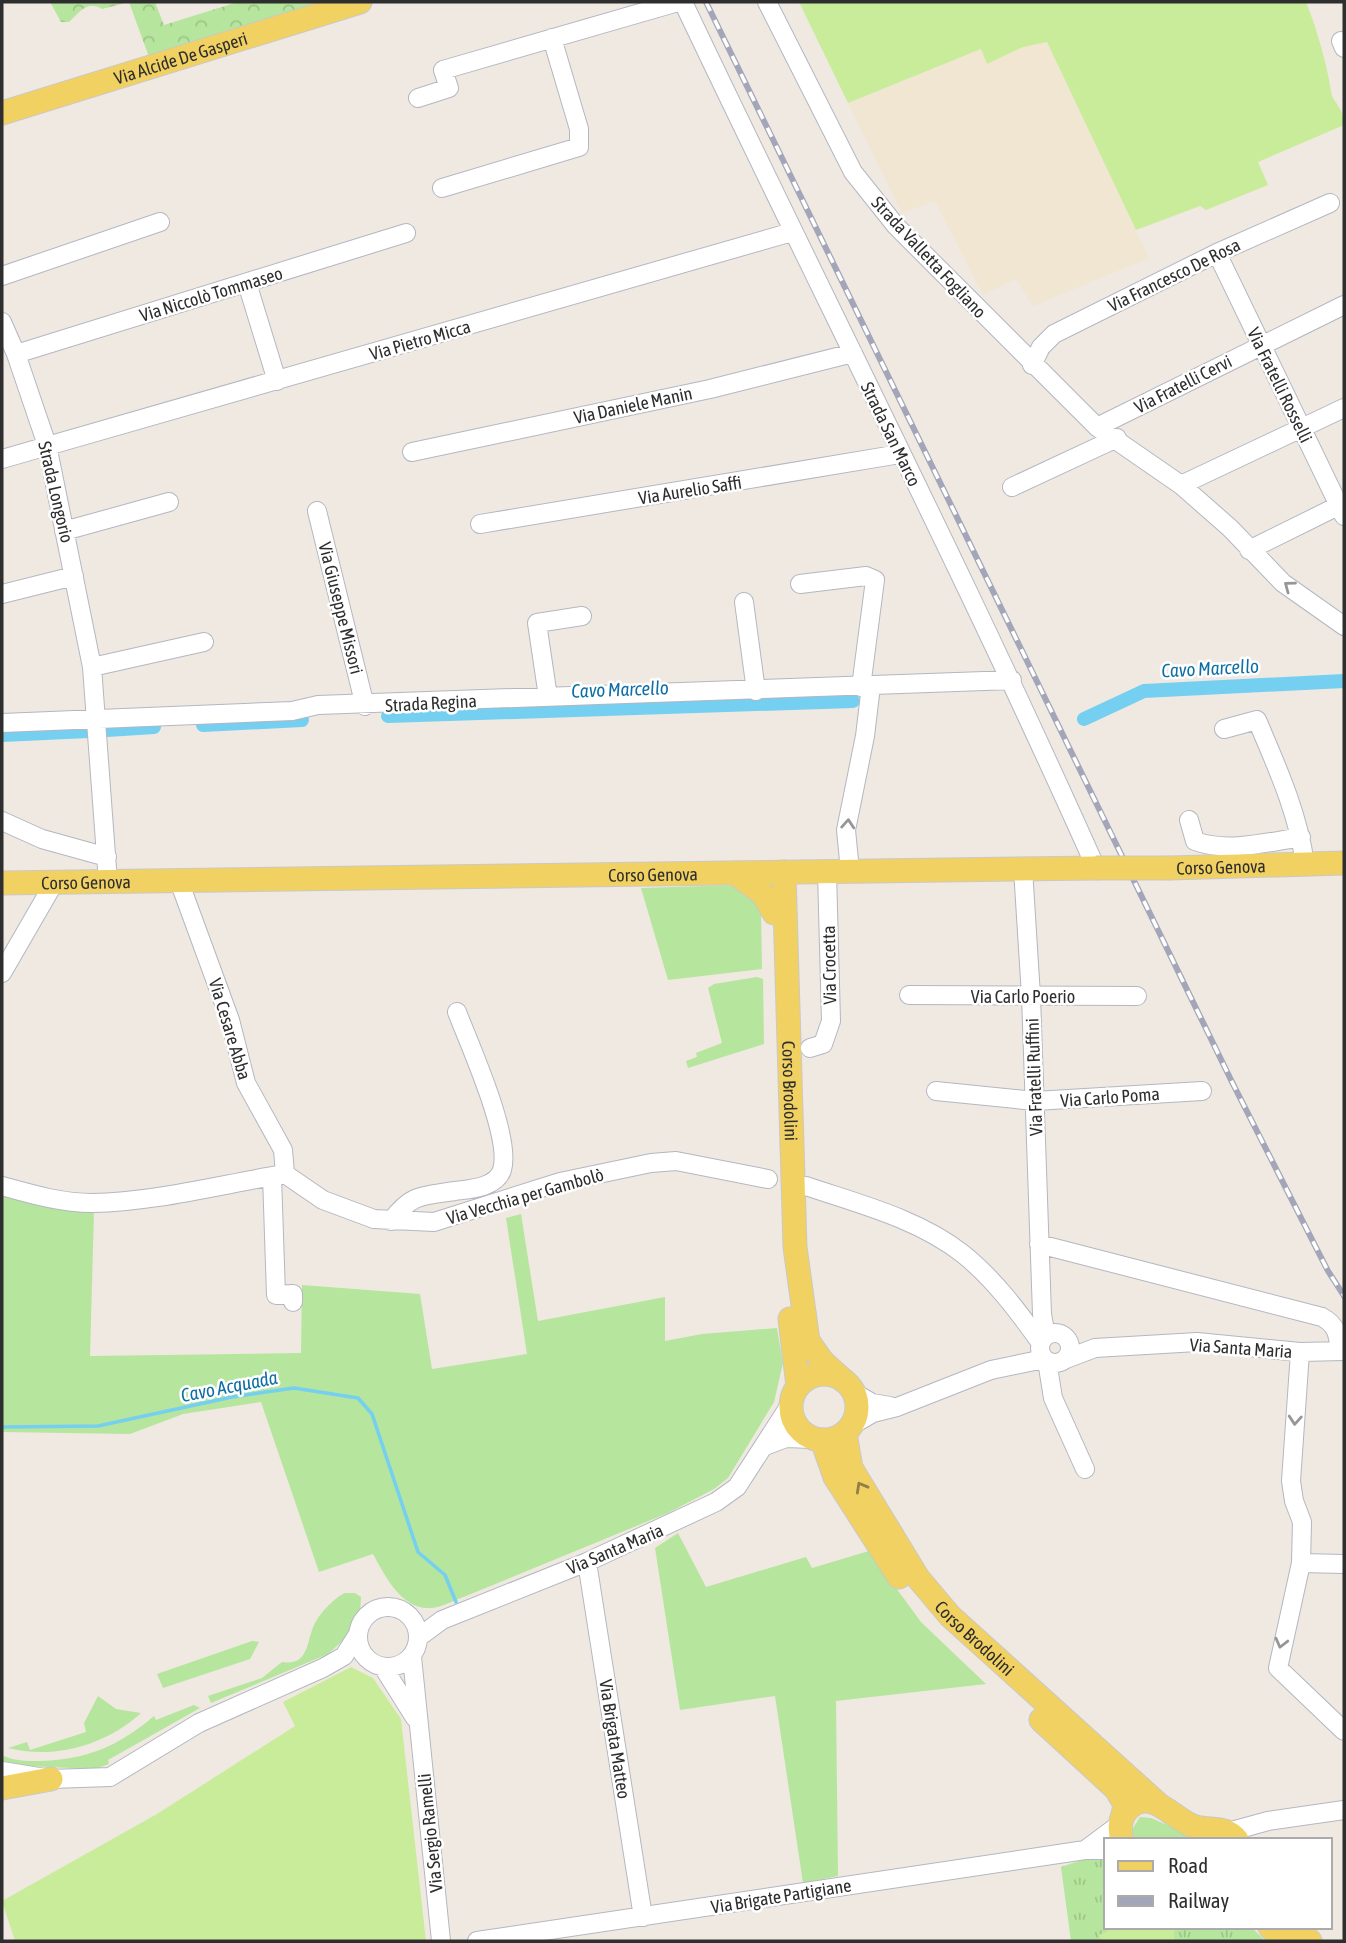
<svg xmlns="http://www.w3.org/2000/svg" width="1346" height="1943" font-family="'Asap Condensed',sans-serif">
<style>
.education{fill:#f0e6d1}
.grass{fill:#b6e59e}
.forest{fill:url(#forest-crowns)}
.park{fill:url(#park-tufts)}
.pitch{fill:#c9ec9a}
.lines{fill:none;stroke-linecap:round;stroke-linejoin:round}
.stream{stroke:#75cff0;stroke-width:3.5}
.canal{stroke:#75cff0;stroke-width:14}
.minor-casing{stroke:#b4b7c1;stroke-width:20}
.major-casing{stroke:#c9c9c9;stroke-width:25}
.minor{stroke:#fff;stroke-width:18}
.major{stroke:#f2d163;stroke-width:23}
.rail-casing{stroke:#a3a6b8;stroke-width:6}
.rail{stroke:#fff;stroke-width:3.5;stroke-dasharray:10;stroke-linecap:butt}
.major-bridge-casing{stroke:#c9c9c9;stroke-width:25;stroke-linecap:butt}
.major-bridge{stroke:#f2d163;stroke-width:23}
.oneway{stroke:#969696}
.oneway2{stroke:#908048}
.labels{text-anchor:middle;dominant-baseline:central;stroke-width:5;stroke-linejoin:round;paint-order:stroke}
.street-label{font-size:18px;fill:#2e2e2e;stroke:#fff}
.water-label{font-size:19px;font-style:italic;fill:#0d6fa3;stroke:#fff}
</style>
<defs>
<pattern id="forest-crowns" width="20" height="18" patternUnits="userSpaceOnUse" patternTransform="scale(1.75)"><rect width="20" height="18" fill="#b6e59e"/><path d="M2 6a3 3 0 1 1 6 0M12 15a3 3 0 1 1 6 0" fill="none" stroke="#9dc588"/></pattern>
<pattern id="park-tufts" width="24" height="20" patternUnits="userSpaceOnUse" patternTransform="scale(1.75)"><rect width="24" height="20" fill="#b6e59e"/><path d="M3 7l-1-3M5 7V3M7 7l1-3M15 17l-1-3M17 17v-4M19 17l1-3" fill="none" stroke="#9dc588"/></pattern>
</defs>
<rect width="100%" height="100%" fill="#efe9e1"/>
<!-- education -->
<path class="education" d="M 1047,42 L 1149,258 L 1033,306 L 1016,279 L 983,295 L 935,201 L 902,213 L 848,103 L 981,49 L 987,64 L 1023,47 Z"/>
<!-- grass -->
<path class="grass" d="M 739,885 L 761,909 L 762,969 L 668,980 L 641,888 Z
M 757,977 L 763,979 L 764,1044 L 688,1068 L 686,1061 L 697,1057 L 696,1053 L 722,1043 L 708,988 L 714,984 Z
M 2,1195 L 57,1208 L 94,1211 L 90,1356 L 301,1353 L 302,1285 L 420,1294 L 432,1369 L 527,1354 L 506,1218 L 521,1214 L 538,1321 L 665,1297 L 665,1341 L 702,1334 L 777,1328 L 783,1363 L 774,1402 L 728,1478 L 714,1489 L 668,1513 L 466,1596 C 454,1600 442,1608 429,1608 C 401,1609 384,1574 373,1554 L 319,1572 L 261,1402 L 183,1414 L 130,1434 L 2,1432 Z
M 678,1533 L 706,1587 L 806,1557 L 812,1568 L 869,1551 L 921,1622 L 986,1684 L 836,1701 L 838,1876 L 803,1883 L 775,1696 L 680,1710 L 655,1548 Z
M 345,1593 L 355,1593 L 361,1597 L 360,1613 L 350,1634 L 328,1654 L 211,1703 L 208,1696 L 262,1678 L 282,1662 C 309,1666 306,1643 314,1625 C 319,1614 334,1598 345,1593 Z
M 252,1641 L 259,1642 L 250,1659 L 163,1688 L 157,1674 Z
M 98,1696 L 116,1709 L 141,1713 C 106,1745 54,1760 8,1748 L 27,1742 L 30,1750 L 86,1732 L 84,1723 Z
M 194,1705 L 200,1708 L 108,1760 L 109,1764 L 95,1769 L 2,1765 L 2,1755 C 13,1761 26,1761 39,1761 C 86,1760 119,1746 154,1716 L 156,1720 Z
M 1140,1817 L 1151,1818 L 1202,1840 L 1134,1840 L 1131,1831 Z"/>
<!-- forest -->
<path class="forest" d="M 50,2 L 155,2 L 164,25 L 238,2 L 328,2 L 149,57 L 129,2 L 102,9 C 87,0 80,12 69,22 L 61,22 Z"/>
<!-- park -->
<path class="park" d="M 1088,1858 L 1106,1860 L 1106,1927 L 1251,1927 L 1266,1941 L 1071,1941 L 1061,1867 Z"/>
<!-- pitch -->
<path class="pitch" d="M 799,2 L 1306,2 C 1317,29 1327,65 1331,91 C 1332,102 1344,107 1344,125 L 1258,162 L 1268,185 L 1206,210 L 1200,206 L 1136,230 L 1047,42 L 1023,47 L 987,64 L 981,49 L 848,103 Z
M 351,1667 L 373,1678 L 401,1719 L 426,1941 L 15,1941 L 2,1901 L 157,1814 L 295,1726 L 283,1702 Z
M 1116,1927 L 1174,1927 L 1174,1941 L 1101,1941 L 1099,1935 Z"/>
<g class="lines">
<!-- stream -->
<path class="stream" d="M 2,1427 L 98,1426 L 232,1397 L 294,1388 L 358,1398 L 372,1414 L 418,1552 L 445,1575 L 456,1602"/>
<!-- canal -->
<path class="canal" d="M 388,716 L 853,701
M 1084,719 L 1144,691 L 1344,681
M 203,725 L 302,720
M 107,730 L 154,727
M 2,735 L 88,731"/>
<defs>
<path id="minor" d="M 683,2 C 820,291 966,576 1096,868
M 767,2 L 853,172 L 896,226 L 1097,427 L 1181,485 L 1230,528 L 1283,583 L 1344,626
M 1341,41 L 1344,48
M 418,98 L 449,88 L 443,70 L 678,2
M 442,188 L 579,147 L 579,129 L 552,38
M 1217,253 L 1344,516
M 2,276 L 160,222
M 247,283 L 277,381
M 2,322 L 16,354 L 47,445 L 92,667 L 108,882
M 16,354 L 406,233
M 1032,365 L 1041,347 L 1054,334 L 1217,253 L 1330,203
M 1097,427 L 1344,305
M 412,452 L 710,389 L 853,353
M 2,459 L 792,232
M 1181,485 L 1344,408
M 1012,487 L 1117,438
M 317,511 L 365,706
M 480,524 L 900,454
M 64,531 L 169,502
M 1249,550 L 1344,503
M 800,584 L 866,576 L 875,580 L 861,687
M 2,594 L 74,576
M 744,602 L 756,691
M 92,667 L 204,642
M 548,697 L 537,623 L 582,616
M 2,723 L 292,711 L 318,705 L 1012,680
M 1224,729 L 1257,720 C 1277,767 1298,813 1305,864
M 1189,820 L 1195,841 C 1227,853 1269,842 1301,837
M 2,821 L 42,839 L 107,857
M 1023,869 L 1031,996 L 1042,1314 L 1046,1336
M 850,871 L 846,830 L 865,736 L 871,686
M 179,881 L 230,1020 L 246,1083 L 283,1150 L 285,1174
M 2,973 L 54,883
M 909,995 L 1137,996
M 810,1048 L 823,1044 L 831,1021 L 827,872
M 936,1091 L 1035,1101 L 1202,1091
M 272,1176 L 276,1295 L 293,1294 L 293,1302
M 2,1186 C 31,1194 61,1203 92,1203 C 156,1202 222,1184 285,1174 L 323,1200 L 374,1219 L 434,1222 L 560,1182 L 651,1163 L 676,1161 L 768,1179
M 806,1186 C 859,1204 919,1219 963,1254 C 993,1278 1018,1311 1040,1342
M 391,1221 C 412,1193 423,1196 455,1191 C 470,1189 496,1188 502,1170 C 512,1138 470,1046 457,1012
M 1039,1244 L 1322,1317 C 1337,1325 1338,1335 1340,1351
M1040 1348a15 15 0 1 1 30 0a15 15 0 1 1-30 0Z
M 1300,1352 L 1291,1481 L 1294,1501 L 1302,1522 L 1301,1563 L 1278,1668 L 1344,1731
M 1066,1359 L 1095,1348 L 1197,1342 L 1300,1352 L 1344,1351
M 1047,1361 L 1053,1398 L 1085,1469
M 853,1392 L 872,1403 L 890,1406
M 852,1425 L 873,1413 L 897,1407 L 991,1370 L 1044,1359
M 765,1446 L 786,1438 L 812,1439
M 587,1562 L 643,1917
M 1301,1563 L 1344,1564
M358 1637a30 30 0 1 1 60 0a30 30 0 1 1-60 0Z
M 419,1637 L 442,1620 L 587,1562 L 716,1502 L 737,1487 L 790,1405
M 412,1657 L 441,1941
M 383,1667 L 415,1718
M 2,1771 L 51,1779 L 110,1777 L 199,1723 L 323,1668 L 344,1656 L 358,1634
M 1228,1832 L 1268,1821 L 1344,1810
M 1085,1850 L 1120,1824
M 477,1941 L 1085,1850 L 1106,1850"/>
<g id="major">
<path id="s1" d="M 2,113 L 360,2"/>
<path id="s2" d="M 1170,868 L 1344,863"/>
<path id="s3" d="M 784,872 L 795,1247 L 808,1341 L 822,1361 L 843,1380"/>
<path d="M 735,873 L 763,894 L 774,913"/>
<path id="s4" d="M 2,883 L 1096,868"/>
<path d="M 790,1319 L 798,1386"/>
<circle cx="824" cy="1407" r="33"/>
<path id="s5" d="M 845,1433 L 851,1468 L 918,1578 L 950,1616 L 1157,1803"/>
<path d="M 822,1440 L 835,1477 L 899,1577"/>
<path d="M 1041,1720 L 1116,1789 L 1125,1804 L 1123,1815"/>
<path d="M 2,1788 L 51,1779"/>
<path d="M 1122,1840 C 1119,1829 1119,1818 1128,1809 C 1151,1785 1174,1821 1196,1827 C 1211,1831 1227,1826 1237,1840"/>
<path d="M 1270,1927 L 1285,1941"/>
<path d="M 1296,1927 L 1310,1941"/>
</g>
</defs>
<!-- minor casing -->
<use href="#minor" class="minor-casing"/>
<!-- major casing -->
<use href="#major" class="major-casing"/>
<!-- minor -->
<use href="#minor" class="minor"/>
<!-- major -->
<use href="#major" class="major"/>
<defs>
<path id="rail" d="M 706,2 L 1232,1082 L 1328,1271 L 1344,1296"/>
</defs>
<!-- rail casing -->
<use href="#rail" class="rail-casing"/>
<!-- rail -->
<use href="#rail" class="rail"/>
<defs>
<path id="major-bridge" d="M 1096,868 L 1170,868"/>
</defs>
<!-- major-bridge casing -->
<use href="#major-bridge" class="major-bridge-casing"/>
<!-- major-bridge -->
<use href="#major-bridge" class="major-bridge"/>
</g>
<!-- one-way arrows -->
<defs><path id="oneway-chevron" d="M-2-3.5L2.5 0L-2 3.5" fill="none" stroke-width="1.6" stroke-linecap="round" stroke-linejoin="round" transform="scale(1.75)"/></defs>
<g class="oneway">
<use href="#oneway-chevron" transform="translate(1289 586) rotate(-143)"/>
<use href="#oneway-chevron" transform="translate(848 824) rotate(-86)"/>
<use href="#oneway-chevron" transform="translate(1295 1420) rotate(94)"/>
<use href="#oneway-chevron" transform="translate(1281 1643) rotate(104)"/>
</g>
<use class="oneway2" href="#oneway-chevron" transform="translate(861 1487) rotate(-119)"/>
<g class="labels">
<!-- street labels -->
<g class="street-label">
<text stroke="none"><textPath href="#s1" startOffset="187">Via Alcide De Gasperi</textPath></text>
<text transform="translate(929 257) rotate(47)">Strada Valletta Fogliano</text>
<text transform="translate(1174 275) rotate(-26)">Via Francesco De Rosa</text>
<text transform="translate(211 294) rotate(-17)">Via Niccolò Tommaseo</text>
<text transform="translate(420 340) rotate(-16)">Via Pietro Micca</text>
<text transform="translate(1183 384) rotate(-27)">Via Fratelli Cervi</text>
<text transform="translate(1280 385) rotate(64)">Via Fratelli Rosselli</text>
<text transform="translate(633 405) rotate(-12)">Via Daniele Manin</text>
<text transform="translate(891 434) rotate(64)">Strada San Marco</text>
<text transform="translate(690 490) rotate(-9)">Via Aurelio Saffi</text>
<text transform="translate(56 492) rotate(77)">Strada Longorio</text>
<text transform="translate(341 608) rotate(76)">Via Giuseppe Missori</text>
<text transform="translate(431 703) rotate(-3)">Strada Regina</text>
<text stroke="none"><textPath href="#s2" startOffset="51">Corso Genova</textPath></text>
<text stroke="none"><textPath href="#s4" startOffset="651">Corso Genova</textPath></text>
<text stroke="none"><textPath href="#s4" startOffset="84">Corso Genova</textPath></text>
<text transform="translate(829 965) rotate(-91)">Via Crocetta</text>
<text x="1023" y="996">Via Carlo Poerio</text>
<text transform="translate(230 1029) rotate(73)">Via Cesare Abba</text>
<text transform="translate(1034 1077) rotate(-92)">Via Fratelli Ruffini</text>
<text stroke="none"><textPath href="#s3" startOffset="219">Corso Brodolini</textPath></text>
<text transform="translate(1110 1097) rotate(-4)">Via Carlo Poma</text>
<text transform="translate(525 1196) rotate(-16)">Via Vecchia per Gambolò</text>
<text transform="translate(1241 1348) rotate(4)">Via Santa Maria</text>
<text transform="translate(615 1549) rotate(-23)">Via Santa Maria</text>
<text stroke="none"><textPath href="#s5" startOffset="247">Corso Brodolini</textPath></text>
<text transform="translate(615 1739) rotate(81)">Via Brigata Matteo</text>
<text transform="translate(430 1833) rotate(-96)">Via Sergio Ramelli</text>
<text transform="translate(781 1896) rotate(-9)">Via Brigate Partigiane</text>
</g>
<!-- water labels -->
<g class="water-label">
<text transform="translate(1210 668) rotate(-3)">Cavo Marcello</text>
<text transform="translate(620 689) rotate(-2)">Cavo Marcello</text>
<text transform="translate(229 1386) rotate(-11)">Cavo Acquada</text>
</g>
</g>
<!-- border -->
<rect width="1346" height="1943" fill="none" stroke="#2e2e2e" stroke-width="7"/>
<!-- legend -->
<rect x="1104" y="1838" width="228" height="91" fill="#ffffff" stroke="#ababab" stroke-width="2"/>
<rect x="1118" y="1861" width="35" height="10" fill="#f2d163" stroke="#ababab" stroke-width="2"/>
<text x="1168" y="1873" font-size="21" fill="#2e2e2e">Road</text>
<rect x="1118" y="1896" width="35" height="10" fill="#a3a6b8" stroke="#ababab" stroke-width="2"/>
<text x="1168" y="1908" font-size="21" fill="#2e2e2e">Railway</text>
</svg>
